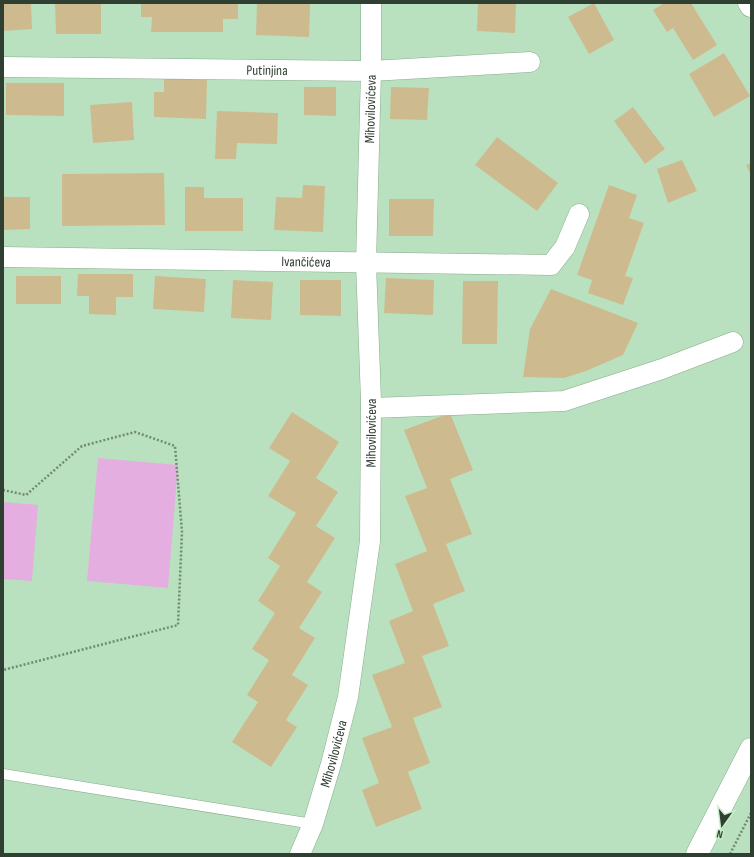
<svg xmlns="http://www.w3.org/2000/svg" width="754" height="857" font-family="'Sofia Sans Condensed',sans-serif">
<style>
.green{fill:#e4afe0}
.building{fill:#cdbb8f}
.lines{fill:none;stroke-linecap:round;stroke-linejoin:round}
.lane-casing{stroke:#86ac8b;stroke-width:11}
.street-casing{stroke:#86ac8b;stroke-width:21}
.secondary-casing{stroke:#86ac8b;stroke-width:23}
.path{stroke:#708b73;stroke-width:2.5;stroke-dasharray:2 2;stroke-linecap:butt}
.lane{stroke:#fff;stroke-width:10}
.street{stroke:#fff;stroke-width:20}
.secondary{stroke:#fff;stroke-width:22}
.labels{text-anchor:middle;dominant-baseline:central;stroke-width:4;stroke-linejoin:round;paint-order:stroke}
.street-label{font-size:14px;fill:#2f3f31;stroke:#c7eecb}
</style>
<rect width="100%" height="100%" fill="#bae1bf"/>
<!-- green -->
<path class="green" d="M 98,458 L 178,465 L 168,588 L 87,581 Z
M 3,502 L 38,505 L 32,581 L 3,579 Z"/>
<!-- building -->
<path class="building" d="M 3,3 L 31,3 L 32,29 L 3,31 Z
M 55,3 L 101,3 L 101,34 L 56,34 Z
M 141,3 L 238,3 L 238,19 L 223,19 L 223,32 L 151,32 L 152,17 L 141,17 Z
M 257,3 L 310,4 L 309,37 L 256,35 Z
M 478,3 L 516,3 L 515,33 L 477,31 Z
M 594,3 L 614,40 L 589,54 L 568,17 Z
M 664,3 L 691,3 L 717,45 L 693,60 L 673,28 L 667,32 L 653,10 Z
M 724,53 L 750,96 L 714,117 L 689,74 Z
M 164,78 L 207,80 L 206,119 L 154,117 L 154,92 L 164,92 Z
M 6,83 L 64,83 L 64,116 L 6,115 Z
M 304,87 L 336,87 L 336,116 L 304,115 Z
M 391,87 L 429,88 L 427,120 L 390,119 Z
M 132,102 L 134,140 L 93,143 L 90,105 Z
M 633,107 L 665,149 L 645,164 L 614,121 Z
M 217,111 L 278,113 L 277,144 L 237,143 L 236,159 L 215,159 Z
M 497,137 L 558,183 L 537,211 L 475,165 Z
M 682,160 L 697,191 L 668,203 L 657,169 Z
M 751,163 L 751,175 L 746,165 Z
M 164,173 L 165,225 L 62,226 L 62,174 Z
M 303,185 L 325,186 L 323,232 L 274,230 L 276,197 L 302,198 Z
M 609,185 L 637,195 L 629,218 L 644,223 L 625,276 L 633,278 L 623,305 L 588,293 L 592,280 L 577,275 Z
M 185,187 L 204,187 L 204,198 L 243,198 L 243,231 L 185,231 Z
M 3,197 L 30,197 L 30,229 L 3,230 Z
M 389,199 L 434,199 L 433,236 L 389,236 Z
M 78,274 L 133,274 L 133,297 L 116,297 L 116,315 L 89,314 L 89,296 L 77,296 Z
M 16,276 L 61,276 L 61,304 L 16,304 Z
M 155,276 L 206,279 L 204,312 L 153,309 Z
M 386,278 L 434,280 L 433,315 L 384,313 Z
M 233,280 L 273,282 L 271,320 L 231,318 Z
M 300,280 L 341,280 L 341,316 L 300,315 Z
M 463,281 L 498,281 L 497,344 L 462,344 Z
M 551,289 L 638,323 L 623,355 L 586,371 L 564,378 L 523,377 L 530,329 Z
M 292,412 L 339,442 L 316,478 L 338,492 L 316,526 L 335,538 L 307,582 L 322,592 L 299,628 L 315,638 L 292,675 L 308,685 L 286,720 L 297,727 L 271,767 L 232,742 L 258,702 L 247,695 L 269,660 L 252,649 L 275,613 L 258,601 L 280,566 L 268,558 L 296,513 L 268,496 L 290,461 L 269,448 Z
M 450,413 L 473,470 L 450,479 L 472,534 L 446,544 L 465,591 L 433,604 L 449,646 L 422,656 L 442,707 L 413,718 L 430,763 L 408,772 L 422,809 L 376,827 L 362,790 L 379,783 L 362,738 L 392,727 L 372,675 L 405,663 L 389,621 L 413,611 L 395,564 L 427,551 L 405,496 L 427,488 L 404,430 Z"/>
<g class="lines">
<defs>
<path id="lane" d="M 3,774 L 313,824"/>
<g id="street">
<path id="s1" d="M 3,67 L 371,71 L 530,62"/>
<path id="s2" d="M 3,257 L 551,265 L 565,247 L 579,214"/>
<path d="M 371,408 L 564,401 L 662,369 L 733,342"/>
<path id="s3" d="M 300,854 L 313,824 L 331,764 L 348,697 L 370,541 L 371,401 L 366,263 L 371,71 L 371,3"/>
</g>
<path id="secondary" d="M 749,3 L 751,6
M 697,854 L 751,749"/>
</defs>
<!-- lane casing -->
<use href="#lane" class="lane-casing"/>
<!-- street casing -->
<use href="#street" class="street-casing"/>
<!-- secondary casing -->
<use href="#secondary" class="secondary-casing"/>
<!-- path -->
<path class="path" d="M 3,490 L 26,495 L 82,446 L 135,432 L 175,446 L 182,532 L 178,625 L 3,670
M 730,854 L 751,813"/>
<!-- lane -->
<use href="#lane" class="lane"/>
<!-- street -->
<use href="#street" class="street"/>
<!-- secondary -->
<use href="#secondary" class="secondary"/>
</g>
<g class="labels">
<!-- street labels -->
<g class="street-label">
<text stroke="none"><textPath href="#s1" startOffset="264">Putinjina</textPath></text>
<text stroke="none"><textPath href="#s3" startOffset="754">Mihovilovićeva</textPath></text>
<text stroke="none"><textPath href="#s2" startOffset="303">Ivančićeva</textPath></text>
<text stroke="none"><textPath href="#s3" startOffset="430">Mihovilovićeva</textPath></text>
<text stroke="none"><textPath href="#s3" startOffset="106">Mihovilovićeva</textPath></text>
</g>
</g>
<!-- border -->
<rect width="754" height="857" fill="none" stroke="#2f3f31" stroke-width="8"/>
<!-- north arrow -->
<g transform="translate(722 825) rotate(194)" stroke="#c7eecb" stroke-width="3" paint-order="stroke">
<path d="M0-3L7 15L0 10L-7 15Z" fill="#2f3f31"/>
<text y="-6" font-size="11" font-weight="bold" text-anchor="middle" fill="#2f3f31">N</text>
</g>
</svg>
